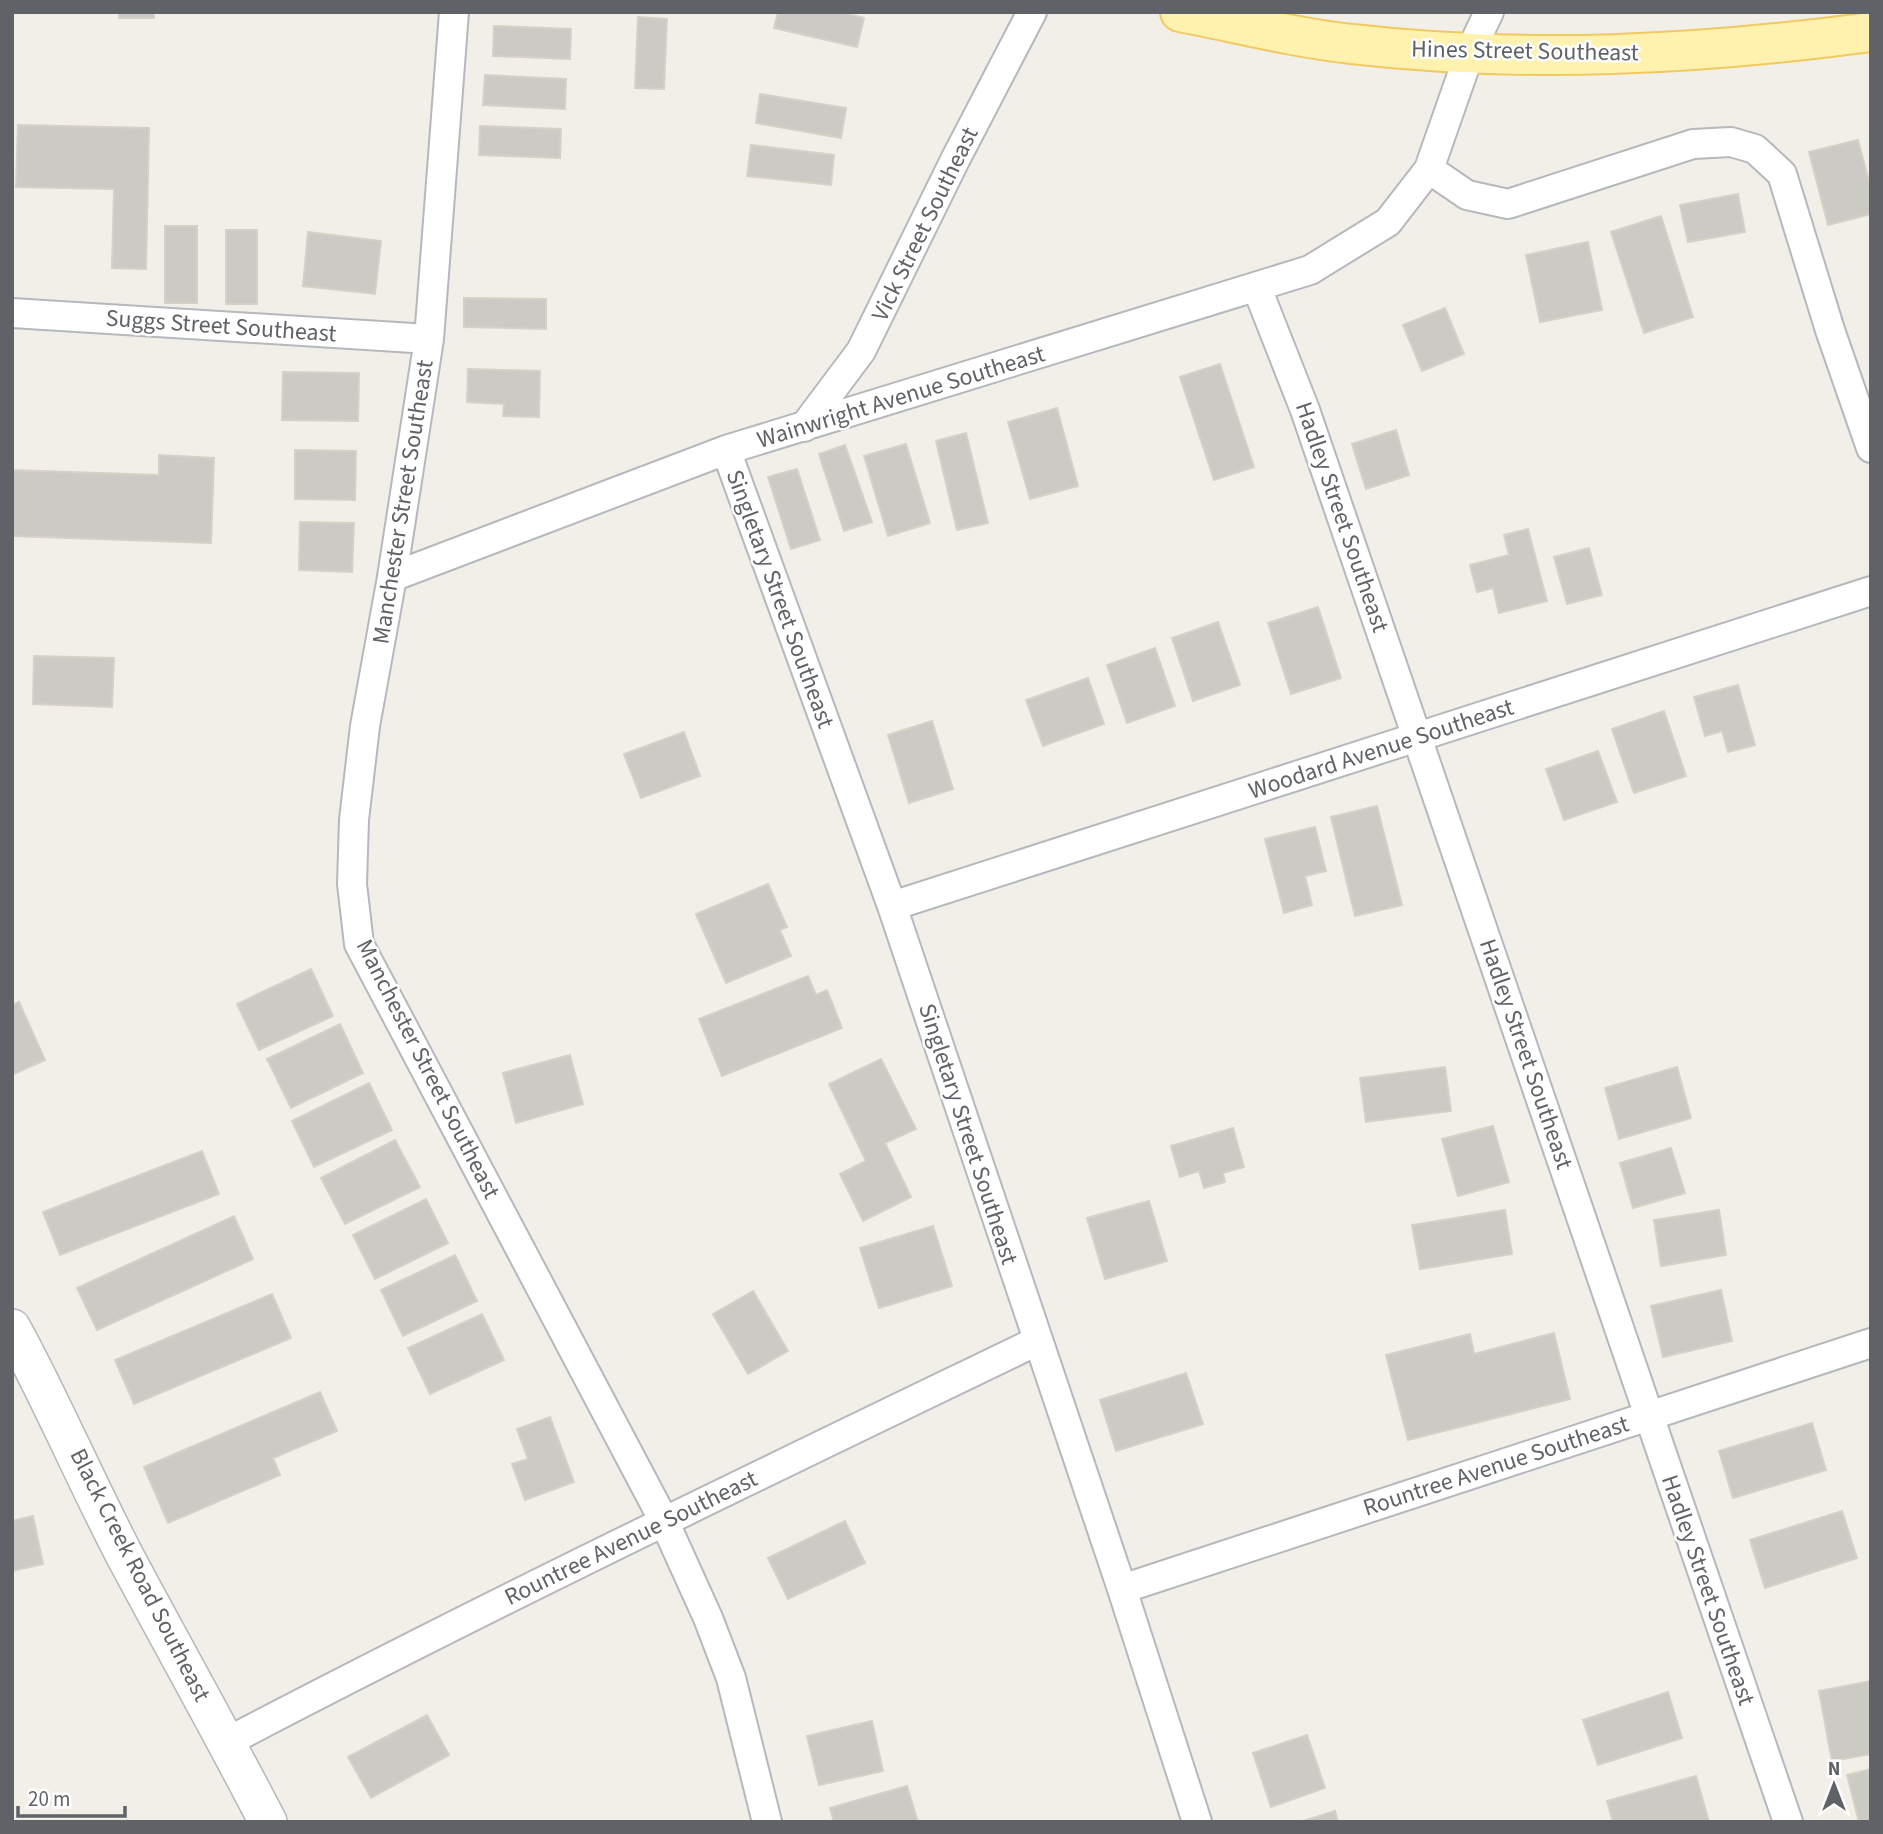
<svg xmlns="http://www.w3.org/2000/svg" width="1883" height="1834" font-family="'Source Sans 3',sans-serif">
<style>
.building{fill:#cccac5;stroke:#d6d1c6;stroke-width:2}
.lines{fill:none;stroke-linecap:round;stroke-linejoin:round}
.minor-casing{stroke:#b5b8bc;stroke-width:32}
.tertiary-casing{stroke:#b5b8bc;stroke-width:40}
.primary-casing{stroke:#f2c960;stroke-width:42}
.minor{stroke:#fff;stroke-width:28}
.tertiary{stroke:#fff;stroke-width:37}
.primary{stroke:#fff2af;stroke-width:38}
.labels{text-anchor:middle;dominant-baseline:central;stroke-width:5;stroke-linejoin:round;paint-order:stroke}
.street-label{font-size:24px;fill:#5f6368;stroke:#fff}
</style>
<rect width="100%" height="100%" fill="#f1efe8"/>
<!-- building -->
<path class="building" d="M 119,12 L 154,12 L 154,18 L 119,18 Z
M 778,12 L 840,12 L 864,18 L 857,47 L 774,28 Z
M 638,17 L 667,19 L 664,89 L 635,88 Z
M 494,26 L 571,29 L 570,59 L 493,56 Z
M 485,75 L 566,79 L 565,109 L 483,105 Z
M 760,94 L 846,108 L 841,138 L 756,123 Z
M 18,125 L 149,128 L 146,269 L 112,268 L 114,189 L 16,187 Z
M 480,126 L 561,129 L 560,158 L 479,155 Z
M 1858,140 L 1871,189 L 1871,214 L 1828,225 L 1809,152 Z
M 751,145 L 834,155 L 831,185 L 747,176 Z
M 1738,194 L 1745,232 L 1688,242 L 1680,205 Z
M 1661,216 L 1693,317 L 1644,333 L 1611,232 Z
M 165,226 L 197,226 L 197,303 L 165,303 Z
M 226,230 L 257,230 L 257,304 L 226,304 Z
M 308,232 L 381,241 L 375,294 L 303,286 Z
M 1588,242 L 1602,310 L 1540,322 L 1526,255 Z
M 464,298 L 546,299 L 546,329 L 464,327 Z
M 1445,308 L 1464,354 L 1422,371 L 1403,325 Z
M 1220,364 L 1254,467 L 1214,480 L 1180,377 Z
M 468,369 L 540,371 L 539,417 L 503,416 L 504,404 L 467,402 Z
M 283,372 L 359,373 L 358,421 L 282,420 Z
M 1057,408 L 1078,486 L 1030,499 L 1008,422 Z
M 1396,430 L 1409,475 L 1366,489 L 1352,444 Z
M 966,433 L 988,523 L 957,530 L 936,441 Z
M 906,444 L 930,523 L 888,536 L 864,456 Z
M 845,445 L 872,522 L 844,531 L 819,454 Z
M 295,450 L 356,451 L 355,500 L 295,499 Z
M 159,455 L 214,458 L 211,543 L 12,536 L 12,470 L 159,475 Z
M 797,469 L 820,540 L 791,549 L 768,477 Z
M 300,522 L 354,523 L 352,572 L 299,570 Z
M 1528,529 L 1547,601 L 1499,613 L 1493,588 L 1477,592 L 1470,565 L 1509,555 L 1504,535 Z
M 1589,548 L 1602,595 L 1567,604 L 1554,557 Z
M 1318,607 L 1341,678 L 1291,694 L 1268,623 Z
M 1218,622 L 1240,685 L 1193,701 L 1172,638 Z
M 1155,648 L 1175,706 L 1127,723 L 1107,665 Z
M 34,656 L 114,658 L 112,707 L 33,704 Z
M 1088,678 L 1104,724 L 1043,746 L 1026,700 Z
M 1738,685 L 1755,745 L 1728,752 L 1722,731 L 1705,736 L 1694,697 Z
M 1664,711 L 1686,776 L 1634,793 L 1612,729 Z
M 932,721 L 953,789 L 909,803 L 888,735 Z
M 684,732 L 700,776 L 641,798 L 624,754 Z
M 1598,751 L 1617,802 L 1564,820 L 1546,769 Z
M 1377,806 L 1402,905 L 1355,916 L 1331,817 Z
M 1315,827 L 1326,871 L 1305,876 L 1312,905 L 1284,913 L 1265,839 Z
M 768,884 L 787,927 L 780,930 L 791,956 L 726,983 L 696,914 Z
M 311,969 L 333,1016 L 259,1050 L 237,1004 Z
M 808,976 L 816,995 L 827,990 L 842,1028 L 722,1076 L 699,1019 Z
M 19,1002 L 45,1060 L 12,1075 L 12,1005 Z
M 340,1024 L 363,1073 L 291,1108 L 267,1059 Z
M 570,1055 L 583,1104 L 516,1123 L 503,1073 Z
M 881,1059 L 916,1129 L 885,1143 L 911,1197 L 863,1221 L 840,1174 L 866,1161 L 829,1084 Z
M 1445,1067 L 1451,1111 L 1366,1122 L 1360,1078 Z
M 1677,1067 L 1691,1118 L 1619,1139 L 1605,1088 Z
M 369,1083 L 392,1130 L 314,1167 L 292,1121 Z
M 1493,1126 L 1509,1182 L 1458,1196 L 1442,1139 Z
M 1233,1128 L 1244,1167 L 1223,1173 L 1225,1182 L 1204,1188 L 1199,1171 L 1180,1177 L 1171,1146 Z
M 395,1140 L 420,1187 L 345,1224 L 321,1178 Z
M 1671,1148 L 1685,1193 L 1633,1208 L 1620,1163 Z
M 202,1151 L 219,1194 L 60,1255 L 43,1212 Z
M 426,1199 L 448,1243 L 375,1279 L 353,1235 Z
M 1149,1201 L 1167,1261 L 1105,1279 L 1087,1218 Z
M 1505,1210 L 1512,1254 L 1420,1269 L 1412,1225 Z
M 1719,1210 L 1726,1255 L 1661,1266 L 1654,1220 Z
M 234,1216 L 253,1259 L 97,1330 L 77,1288 Z
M 933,1226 L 952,1286 L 879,1308 L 860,1248 Z
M 455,1255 L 477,1301 L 403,1336 L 381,1290 Z
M 1721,1290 L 1732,1341 L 1663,1357 L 1651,1306 Z
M 753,1291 L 788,1351 L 748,1374 L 713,1314 Z
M 272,1294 L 291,1338 L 134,1404 L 115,1360 Z
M 482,1314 L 504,1360 L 430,1394 L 408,1348 Z
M 1554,1333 L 1570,1399 L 1408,1440 L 1386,1355 L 1470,1334 L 1474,1354 Z
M 1186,1373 L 1203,1424 L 1116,1451 L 1100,1400 Z
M 320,1392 L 337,1431 L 273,1458 L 280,1475 L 168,1523 L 144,1467 Z
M 550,1417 L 574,1482 L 525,1500 L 512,1464 L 528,1459 L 517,1429 Z
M 1812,1423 L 1826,1470 L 1733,1498 L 1719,1451 Z
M 1842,1511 L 1857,1558 L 1765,1588 L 1750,1540 Z
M 33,1516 L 43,1564 L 12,1571 L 12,1521 Z
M 845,1521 L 865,1563 L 788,1599 L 768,1558 Z
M 1871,1681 L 1871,1754 L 1832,1761 L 1819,1691 Z
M 1668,1692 L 1682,1738 L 1598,1765 L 1583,1720 Z
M 427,1715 L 449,1755 L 371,1798 L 348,1757 Z
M 872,1721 L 883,1771 L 819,1785 L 807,1736 Z
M 1307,1735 L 1325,1788 L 1271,1807 L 1253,1753 Z
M 1871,1769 L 1871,1822 L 1859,1822 L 1847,1775 Z
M 1696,1776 L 1709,1822 L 1613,1822 L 1607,1801 Z
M 907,1786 L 918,1822 L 834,1822 L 830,1808 Z
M 1335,1811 L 1338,1822 L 1300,1822 Z"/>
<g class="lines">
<defs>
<path id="minor" d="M 454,12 L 429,339 L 392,577 L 365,726 L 354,820 L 352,884 L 359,944 L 664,1521 L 708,1618 L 731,1678 L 767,1822
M 1429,169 L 1467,195 L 1508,204 L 1693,144 L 1731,142 L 1755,149 L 1782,174 L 1830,330 L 1871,448
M 1257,288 L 1305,410 L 1788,1822
M 12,313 L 429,339
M 804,427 L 861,351 L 955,160 L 1032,12
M 726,450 L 892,906 L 1122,1589 L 1197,1822
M 392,577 L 726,450 L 1310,270 L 1388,222 L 1429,169 L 1470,52 L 1489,12
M 892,906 L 1871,591
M 1122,1589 L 1871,1343
M 227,1742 C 494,1602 766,1472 1037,1341"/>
<path id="tertiary" d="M 12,1328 C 53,1403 86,1482 126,1558 C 173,1646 222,1733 268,1822"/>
<path id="primary" d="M 1180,12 C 1237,23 1295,38 1352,44 C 1527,64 1698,55 1871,32"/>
</defs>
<!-- minor casing -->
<use href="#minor" class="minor-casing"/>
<!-- tertiary casing -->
<use href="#tertiary" class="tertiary-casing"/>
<!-- primary casing -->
<use href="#primary" class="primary-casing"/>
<!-- minor -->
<use href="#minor" class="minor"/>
<!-- tertiary -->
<use href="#tertiary" class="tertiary"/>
<!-- primary -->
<use href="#primary" class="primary"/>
</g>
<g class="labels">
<!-- street labels -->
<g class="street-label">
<text transform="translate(1525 51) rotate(1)">Hines Street Southeast</text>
<text transform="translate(925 224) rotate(-64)">Vick Street Southeast</text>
<text transform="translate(221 326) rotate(4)">Suggs Street Southeast</text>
<text transform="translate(901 397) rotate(-17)">Wainwright Avenue Southeast</text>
<text transform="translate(403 502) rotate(-81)">Manchester Street Southeast</text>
<text transform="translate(1342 517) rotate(71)">Hadley Street Southeast</text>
<text transform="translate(780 599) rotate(70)">Singletary Street Southeast</text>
<text transform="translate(1381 749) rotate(-18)">Woodard Avenue Southeast</text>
<text transform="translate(1526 1054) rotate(71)">Hadley Street Southeast</text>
<text transform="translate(428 1069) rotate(63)">Manchester Street Southeast</text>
<text transform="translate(968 1134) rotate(72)">Singletary Street Southeast</text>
<text transform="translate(1496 1466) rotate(-18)">Rountree Avenue Southeast</text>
<text transform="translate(631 1538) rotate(-26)">Rountree Avenue Southeast</text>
<text transform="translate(140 1575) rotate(63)">Black Creek Road Southeast</text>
<text transform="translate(1708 1590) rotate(71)">Hadley Street Southeast</text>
</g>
</g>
<!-- border -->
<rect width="1883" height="1834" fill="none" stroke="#5f6368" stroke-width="28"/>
<!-- north arrow -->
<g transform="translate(1834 1785)" stroke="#ffffff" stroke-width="5" paint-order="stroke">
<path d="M0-5L12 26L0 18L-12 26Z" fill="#5f6368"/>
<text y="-10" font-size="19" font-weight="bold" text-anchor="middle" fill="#5f6368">N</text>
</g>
<!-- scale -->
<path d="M18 1806v10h107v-10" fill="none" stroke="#5f6368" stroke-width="3.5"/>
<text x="28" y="1806" font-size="21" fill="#5f6368" stroke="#ffffff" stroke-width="5" paint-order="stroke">20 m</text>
</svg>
